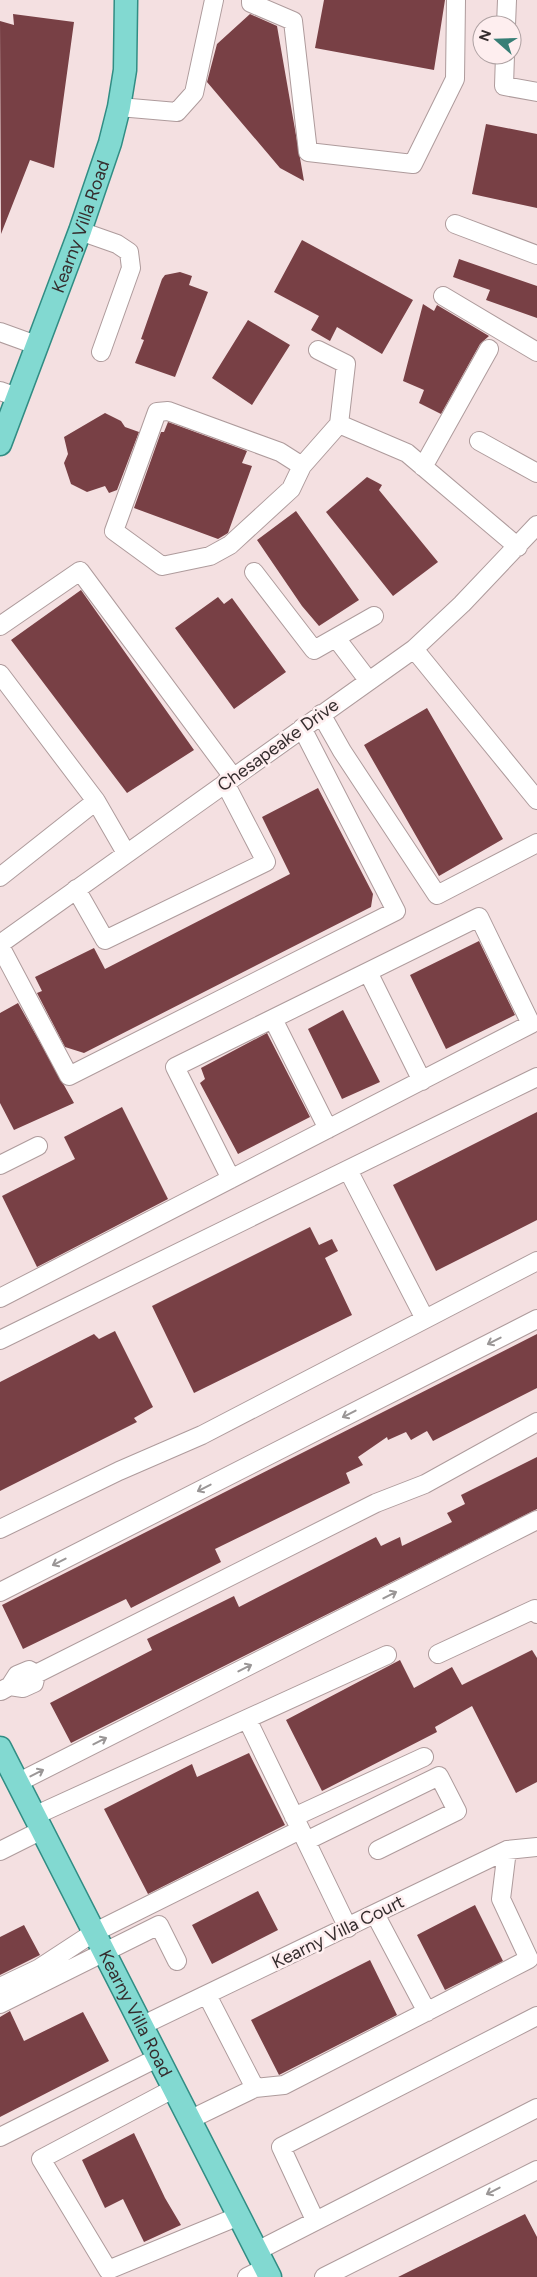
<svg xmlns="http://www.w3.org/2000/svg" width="537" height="2277" font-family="Figtree,sans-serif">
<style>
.building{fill:#784045}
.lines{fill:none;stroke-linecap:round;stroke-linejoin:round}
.minor-casing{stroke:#ae9b9c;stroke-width:20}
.major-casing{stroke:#318d84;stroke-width:25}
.minor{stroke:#fff;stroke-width:18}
.major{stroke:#82d9d1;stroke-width:22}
.oneway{stroke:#9a9696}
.labels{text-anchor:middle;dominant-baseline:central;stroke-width:5;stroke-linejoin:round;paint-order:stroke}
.street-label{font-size:18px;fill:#352d2e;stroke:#feeeef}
</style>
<rect width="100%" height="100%" fill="#f4e0e1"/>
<!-- building -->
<path class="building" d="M 324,0 L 445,0 L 434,70 L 315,48 Z
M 13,14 L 74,22 L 54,168 L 30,160 L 1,234 L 0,21 L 14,25 Z
M 250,14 L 277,26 L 304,181 L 280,168 L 207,82 L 217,44 Z
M 486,124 L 537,134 L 537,208 L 472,194 Z
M 302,240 L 413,300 L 382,354 L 337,327 L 330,341 L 311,330 L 319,316 L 274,292 Z
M 459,259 L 537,286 L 537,318 L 486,300 L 490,290 L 453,277 Z
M 180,272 L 192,276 L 189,285 L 208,292 L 175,377 L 135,363 L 144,340 L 141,339 L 162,279 L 165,275 Z
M 423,304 L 434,311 L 437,305 L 489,336 L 480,344 L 441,414 L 419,403 L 424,390 L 403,381 Z
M 248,320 L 290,345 L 252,405 L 212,378 Z
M 105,413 L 121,421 L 125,427 L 139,432 L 117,490 L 109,493 L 105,486 L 87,492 L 71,484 L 64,463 L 68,454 L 64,437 Z
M 168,422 L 247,451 L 242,463 L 252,466 L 228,533 L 218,539 L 134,508 L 161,432 L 164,432 Z
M 367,477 L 382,485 L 379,490 L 438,562 L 393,596 L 326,512 Z
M 296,511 L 359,600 L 319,626 L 302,606 L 257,540 Z
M 81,590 L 194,750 L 127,793 L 11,640 Z
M 218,597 L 224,604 L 232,598 L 286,672 L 234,709 L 175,628 Z
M 427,708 L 503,839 L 439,876 L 364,745 Z
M 318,788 L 373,894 L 371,907 L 84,1053 L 65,1047 L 37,993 L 42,991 L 35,977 L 94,948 L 105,969 L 290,874 L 262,817 Z
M 479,941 L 515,1015 L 446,1049 L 410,975 Z
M 18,1003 L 74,1103 L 14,1130 L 0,1103 L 0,1013 Z
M 343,1010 L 380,1082 L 342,1099 L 308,1029 Z
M 267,1033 L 310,1117 L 238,1154 L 200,1083 L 205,1079 L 201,1068 Z
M 122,1107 L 168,1199 L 37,1267 L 2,1196 L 75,1159 L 64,1137 Z
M 537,1112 L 537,1220 L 436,1271 L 393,1185 Z
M 310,1227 L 319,1245 L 332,1239 L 338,1251 L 325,1258 L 352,1315 L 194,1393 L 152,1306 Z
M 115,1331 L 153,1407 L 134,1418 L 137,1422 L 0,1491 L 0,1382 L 94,1334 L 99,1339 Z
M 537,1334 L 537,1388 L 433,1441 L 427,1431 L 411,1440 L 406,1432 L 388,1440 L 387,1437 L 358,1457 L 363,1465 L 346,1473 L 350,1483 L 215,1549 L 221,1562 L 131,1608 L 126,1599 L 23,1649 L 2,1605 Z
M 537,1457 L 537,1509 L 71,1743 L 50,1703 L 152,1650 L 147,1639 L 234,1596 L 239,1607 L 376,1537 L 381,1546 L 400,1537 L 402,1546 L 452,1522 L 447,1513 L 465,1504 L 461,1495 Z
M 532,1650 L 537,1658 L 537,1782 L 516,1793 L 472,1706 L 435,1727 L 437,1732 L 322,1791 L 286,1720 L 400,1660 L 414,1688 L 452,1667 L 462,1685 Z
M 249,1753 L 285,1825 L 148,1894 L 104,1809 L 192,1764 L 197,1777 Z
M 258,1891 L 278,1930 L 212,1964 L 192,1925 Z
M 475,1905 L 503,1961 L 445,1990 L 417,1935 Z
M 24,1925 L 40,1955 L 0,1975 L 0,1937 Z
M 370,1960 L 397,2015 L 279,2075 L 251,2020 Z
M 10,2011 L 24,2041 L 83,2012 L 109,2061 L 0,2117 L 0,2017 Z
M 134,2133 L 165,2198 L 181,2225 L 144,2242 L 123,2199 L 105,2208 L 82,2160 Z
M 525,2214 L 537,2237 L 537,2277 L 398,2277 Z"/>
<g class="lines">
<defs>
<path id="minor" d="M 251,0 L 251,3 L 293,21 L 308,152 L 413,164 L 455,79 L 456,0
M 506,25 L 507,0
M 505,55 L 504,86 L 537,92
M 119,107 L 177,112 L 194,93 L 214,0
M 455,224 L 537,255
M 80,231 L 117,244 L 129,252 L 131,268 L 101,352
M 443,296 L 537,352
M 0,332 L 36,345
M 0,391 L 17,397
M 339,424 L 407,453 L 518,547
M 479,441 L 537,473
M 302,466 L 291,489 L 230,545 L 210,556 L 162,566 L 114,531 L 157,412 L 168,411 L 280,452 L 302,466 L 339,424 L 346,364 L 318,350
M 423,467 L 489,349
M 254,572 L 314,650 L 374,616
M 0,626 L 80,571 L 233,777
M 336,638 L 368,680
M 414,649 L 537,800
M 0,674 L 96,801 L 0,877
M 321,714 L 342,751 L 437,895 L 537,843
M 96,801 L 126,853
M 76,889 L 105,940 L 266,862 L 225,783
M 0,944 L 414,649 L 462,604 L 537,525
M 0,946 L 69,1076 L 396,911 L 302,728
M 368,972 L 422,1081
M 273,1019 L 328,1129
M 0,1165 L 38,1146
M 348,1170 L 425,1319
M 0,1298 L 531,1024 L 479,917 L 175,1067 L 231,1179
M 0,1340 L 537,1077
M 0,1529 L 119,1471 L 202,1435 L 537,1261
M 0,1592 L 537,1319
M 438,1654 L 535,1609 L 537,1614
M 10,1686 L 23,1688 L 34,1683 L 36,1674 L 376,1503 L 425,1484 L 537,1422
M 1,1691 L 10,1686 L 17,1675 L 29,1670 L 36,1674
M 247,1719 L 348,1928
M 17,1783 L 537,1520
M 34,1816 L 387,1655
M 294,1817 L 424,1757
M 306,1841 L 439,1776 L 457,1811 L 378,1850
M 0,1851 L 42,1830
M 375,1914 L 427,2012
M 0,1987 L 38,1969 L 93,1933 L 300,1830
M 0,2004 L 159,1925 L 177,1961
M 141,2026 L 507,1850 L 537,1847
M 255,2088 L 284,2085 L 529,1959 L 501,1899 L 507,1850
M 173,2089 L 41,2159 L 108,2270 L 239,2216
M 189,2120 L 255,2088 L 207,1995
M 0,2137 L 157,2058
M 315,2220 L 281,2147 L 537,2016
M 257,2251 L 537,2108
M 247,2277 L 265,2268
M 324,2277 L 537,2170"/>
<g id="major">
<path id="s1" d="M 0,444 L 80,231 L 110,143 L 119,107 L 125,70 L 126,0"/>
<path id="s2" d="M 0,1748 L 270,2277"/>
</g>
</defs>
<!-- minor casing -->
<use href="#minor" class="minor-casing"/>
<!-- major casing -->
<use href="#major" class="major-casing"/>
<!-- minor -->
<use href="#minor" class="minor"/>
<!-- major -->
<use href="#major" class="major"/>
</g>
<!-- one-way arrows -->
<defs><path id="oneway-shaft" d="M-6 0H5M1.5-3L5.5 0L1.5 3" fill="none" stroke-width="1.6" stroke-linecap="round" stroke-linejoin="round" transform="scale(1.25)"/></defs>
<g class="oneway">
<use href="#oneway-shaft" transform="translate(494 1341) rotate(153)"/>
<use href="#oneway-shaft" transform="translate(349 1414) rotate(153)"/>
<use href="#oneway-shaft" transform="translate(204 1488) rotate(153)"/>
<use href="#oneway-shaft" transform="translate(59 1562) rotate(153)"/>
<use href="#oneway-shaft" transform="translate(390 1595) rotate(-27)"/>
<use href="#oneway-shaft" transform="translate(245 1668) rotate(-27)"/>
<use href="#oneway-shaft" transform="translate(100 1741) rotate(-27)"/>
<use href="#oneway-shaft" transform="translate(37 1773) rotate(-27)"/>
<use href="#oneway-shaft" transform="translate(493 2191) rotate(153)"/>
</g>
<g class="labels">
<!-- street labels -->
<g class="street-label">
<text stroke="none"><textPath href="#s1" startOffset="232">Kearny Villa Road</textPath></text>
<text transform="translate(278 745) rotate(-36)">Chesapeake Drive</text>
<text transform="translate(338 1932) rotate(-26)">Kearny Villa Court</text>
<text stroke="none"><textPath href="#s2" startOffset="298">Kearny Villa Road</textPath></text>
</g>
</g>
<!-- north arrow -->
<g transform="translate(497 40) rotate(290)"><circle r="24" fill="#feeeef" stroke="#aea1a2"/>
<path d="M0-4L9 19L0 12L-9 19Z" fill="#377e76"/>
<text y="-8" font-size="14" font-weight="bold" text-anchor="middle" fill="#352d2e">N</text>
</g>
</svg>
